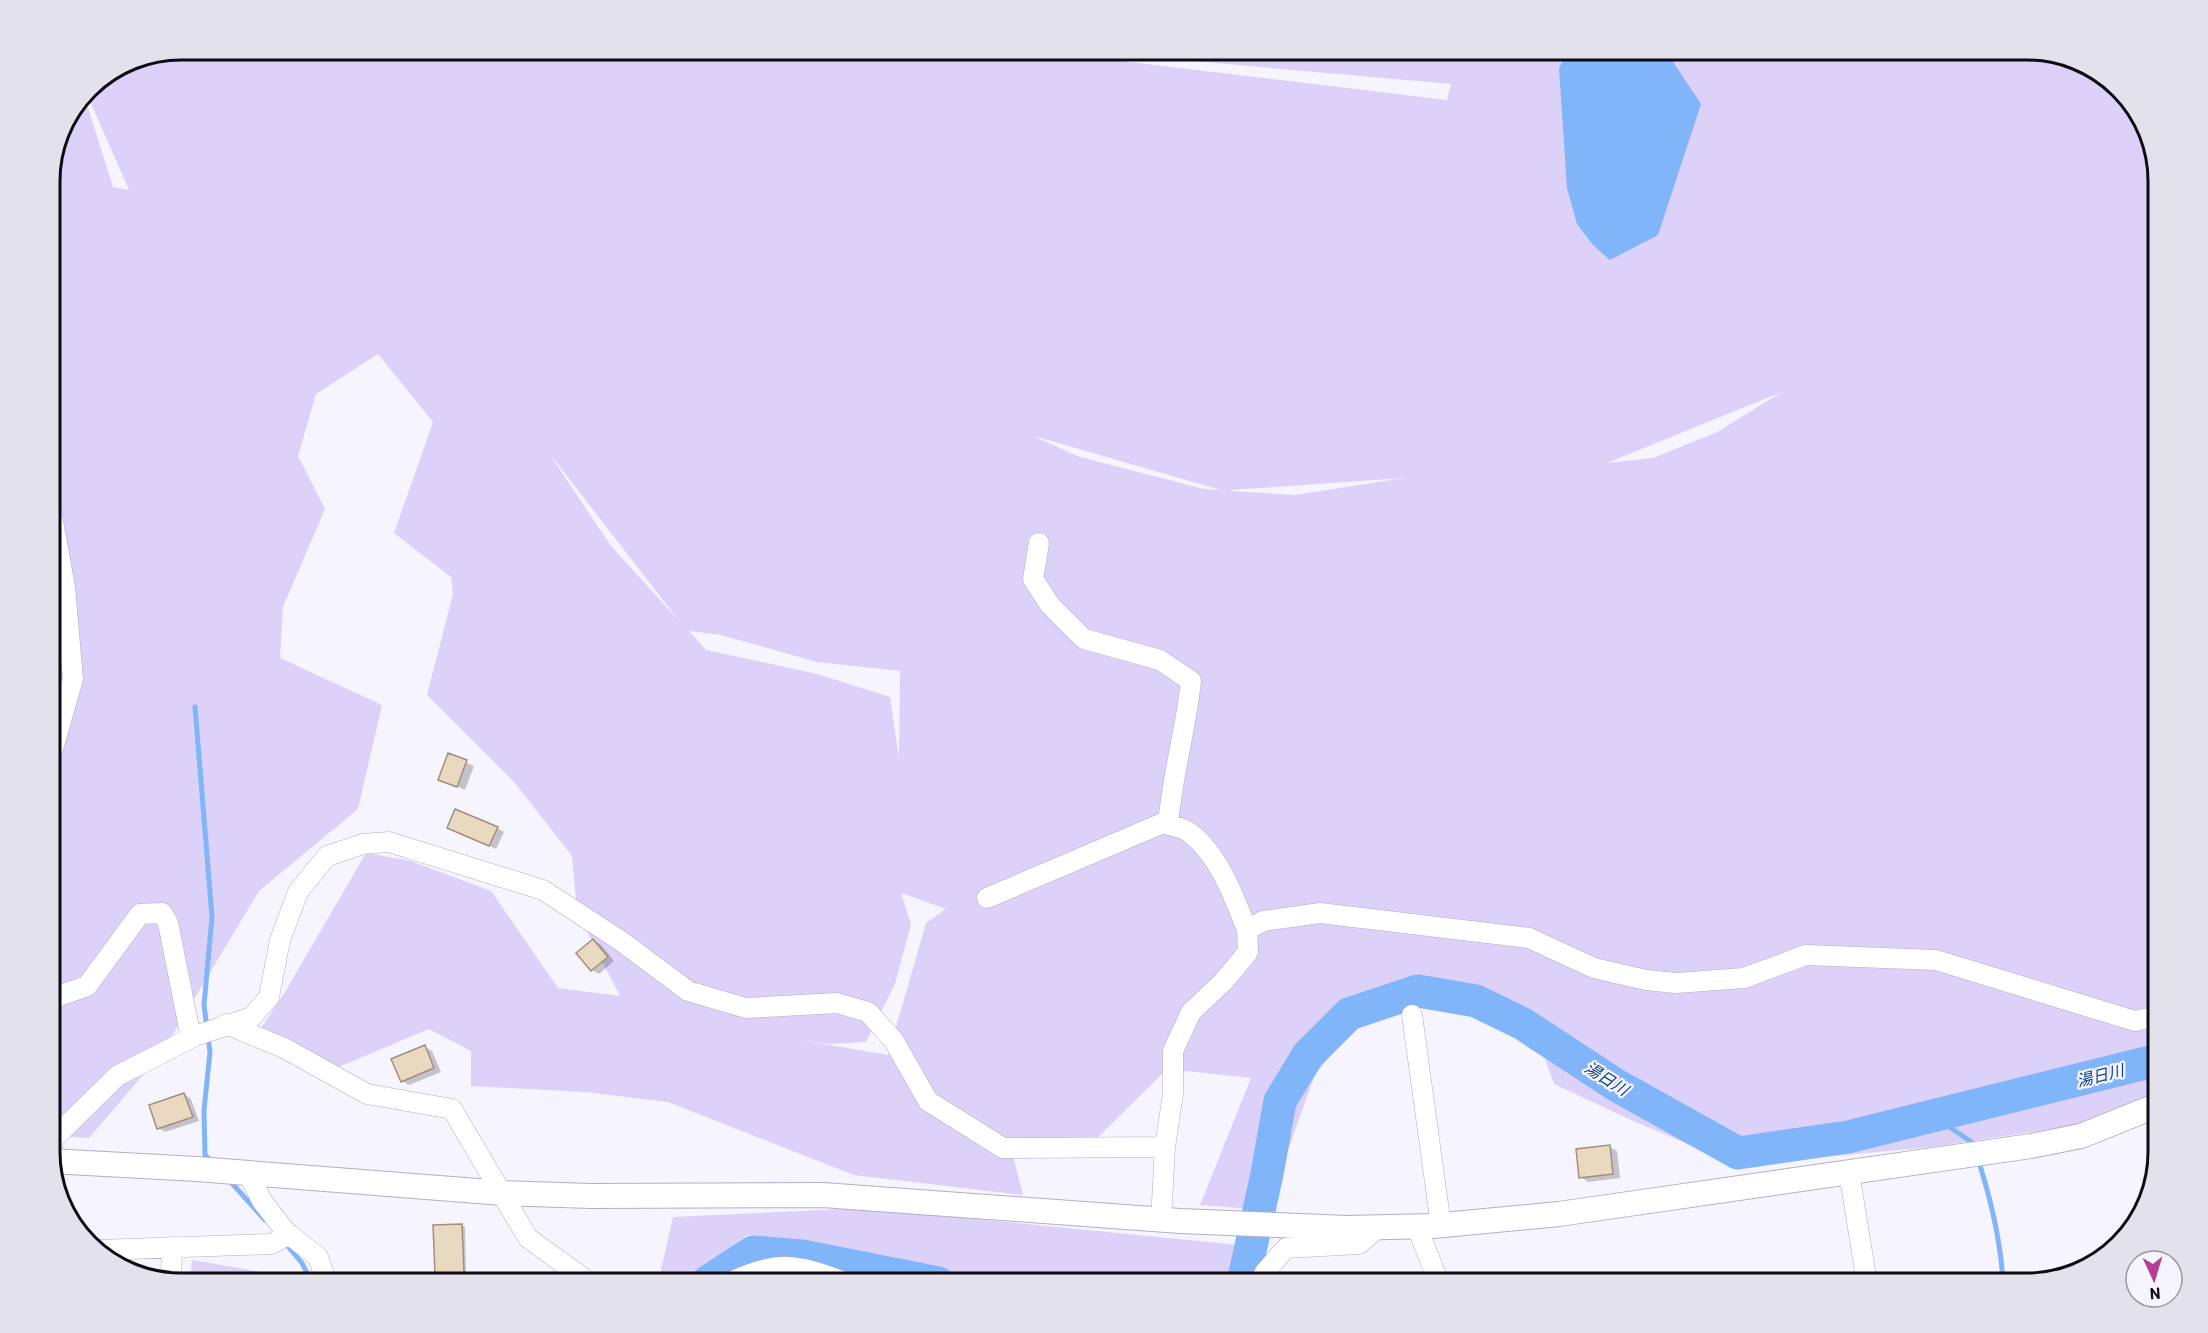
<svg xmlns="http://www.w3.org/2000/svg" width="2208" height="1333" font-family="Barlow,'Noto Sans JP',sans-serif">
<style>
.green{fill:#dbd1f9;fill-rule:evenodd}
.water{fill:#80b5f9}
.shadow{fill:#0003}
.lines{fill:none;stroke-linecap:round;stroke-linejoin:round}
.stream{stroke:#80b5f9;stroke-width:5}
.river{stroke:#80b5f9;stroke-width:33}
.building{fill:#ead9c1;stroke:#a0907a;stroke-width:1.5}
.minor-casing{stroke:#b3adc7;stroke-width:21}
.tertiary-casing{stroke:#b3adc7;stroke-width:26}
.minor{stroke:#fff;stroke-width:20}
.tertiary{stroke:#fff;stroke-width:24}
.labels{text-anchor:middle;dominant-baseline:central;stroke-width:4.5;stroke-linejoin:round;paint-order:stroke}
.water-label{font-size:16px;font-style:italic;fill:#0a417d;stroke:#f6f4ff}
.rim{fill:none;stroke:#0e0b14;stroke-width:3}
</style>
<rect width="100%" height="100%" fill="#f6f4ff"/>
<!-- green -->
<path class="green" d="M 181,50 L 1029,50 L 1447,100 L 1451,84 L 1068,50 L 2027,50 L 2093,67 L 2141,115 L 2158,173 L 2158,1092 L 2097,1122 L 1932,1147 L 1737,1165 L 1631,1120 L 1554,1084 L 1539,1042 L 1418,991 L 1363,1010 L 1314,1077 L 1267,1210 L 1200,1205 L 1251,1078 L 1167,1069 L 1087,1148 L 1013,1156 L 1023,1195 L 854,1175 L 668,1102 L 585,1092 L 471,1086 L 471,1051 L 429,1029 L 336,1068 L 260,1030 L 285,992 L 366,853 L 411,861 L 491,891 L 558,988 L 620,996 L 577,912 L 572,856 L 515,783 L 427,695 L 453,594 L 451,577 L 394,533 L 433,422 L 378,354 L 316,394 L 298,456 L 325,509 L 283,607 L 280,658 L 382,705 L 358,809 L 259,891 L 161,1054 L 89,1138 L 50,1136 L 50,173 L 60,131 L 84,95 L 113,187 L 129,190 L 86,92 L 88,88 L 131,59 ZM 1782,392 L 1717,432 L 1653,458 L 1607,463 ZM 1033,436 L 1034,436 L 1221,490 L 1204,489 L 1080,457 ZM 552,458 L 553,458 L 680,622 L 611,546 ZM 1404,478 L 1295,495 L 1231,491 L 1231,490 ZM 689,631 L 721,635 L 817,662 L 900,671 L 899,759 L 890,697 L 817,674 L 706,650 ZM 901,893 L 946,909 L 926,923 L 888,1055 L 800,1040 L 829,1044 L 866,1042 L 895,984 L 911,924 Z
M 863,1208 L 1239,1245 L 1224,1283 L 982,1283 L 811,1243 L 747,1235 L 688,1278 L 685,1283 L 658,1283 L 673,1217 Z
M 192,1260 L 285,1276 L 290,1283 L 190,1283 Z"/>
<!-- water -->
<path class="water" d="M 1569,50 L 1665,50 L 1701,104 L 1658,235 L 1610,260 L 1593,245 L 1577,224 L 1567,188 L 1559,68 Z"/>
<!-- shadow -->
<path class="shadow" d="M 449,755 L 474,766 L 465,790 L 440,779 Z
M 497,828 L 504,832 L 496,849 L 455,831 Z
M 593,940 L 601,945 L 614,961 L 599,974 L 592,970 Z
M 425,1047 L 432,1051 L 441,1072 L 409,1085 L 402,1081 Z
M 184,1094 L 191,1099 L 199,1121 L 165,1132 L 158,1128 Z
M 1610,1147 L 1617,1151 L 1620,1178 L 1588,1182 L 1581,1177 Z
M 462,1225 L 465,1227 L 466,1274 L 440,1275 L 437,1273 Z"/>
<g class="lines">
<!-- stream -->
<path class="stream" d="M 195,707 L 212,917 L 204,1005 L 207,1028
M 208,1037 L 210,1052 L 204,1110 L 205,1155 L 212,1162
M 1848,1137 L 1942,1122 L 1973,1143 L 1974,1148
M 1978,1159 C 1991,1200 2001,1241 2003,1283
M 229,1180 L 265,1220
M 285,1243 L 302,1263 L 312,1283"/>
<!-- river -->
<path class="river" d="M 707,1283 L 709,1281 L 753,1252 L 802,1256 L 938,1283
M 1240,1283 L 1244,1278 L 1267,1174 L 1280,1101 L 1308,1055 L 1349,1014 L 1418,991 L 1476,1001 L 1523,1024 L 1616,1085 L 1738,1153 L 1848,1137 L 2158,1060"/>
</g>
<!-- building -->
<path class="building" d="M 448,753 L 467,760 L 457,787 L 438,780 Z
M 455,809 L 498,827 L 489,846 L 447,828 Z
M 593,939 L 608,957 L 591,971 L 576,953 Z
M 425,1045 L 434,1068 L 401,1082 L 391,1059 Z
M 184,1093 L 193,1117 L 157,1129 L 149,1105 Z
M 1610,1145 L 1613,1174 L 1579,1178 L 1576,1149 Z
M 462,1224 L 464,1273 L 435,1274 L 433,1225 Z"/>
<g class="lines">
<defs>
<path id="minor" d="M 50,505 L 65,587 L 73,679 L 50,759
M 1039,543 L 1033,579 L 1050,605 L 1084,639 L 1160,660 L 1191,681 C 1186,729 1172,776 1168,825
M 987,898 L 1163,823 C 1171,826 1183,827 1190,833 C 1219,855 1234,897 1247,930
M 50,999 L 87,986 L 140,914 L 162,913 L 168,923 L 189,1028 L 195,1036
M 1412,1015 L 1441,1226
M 226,1024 L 284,1048 L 367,1094 L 452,1109 L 528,1238 L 590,1283
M 50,1161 L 53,1139 L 117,1076 L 195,1036 L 252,1017 L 269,997 L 280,940 L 298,892 L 327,856 L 363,844 L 389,842 L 543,890 L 621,941 L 688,991 L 746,1008 L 837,1003 L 868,1012 L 894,1041 L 928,1101 L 1003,1148 L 1165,1147
M 1849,1172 L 1867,1283
M 248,1173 L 262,1201 L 286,1232 L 318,1257 L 327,1283
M 1161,1220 L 1165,1147 L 1173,1094 L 1173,1051 L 1191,1012 L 1223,982 L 1248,952 L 1247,930 L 1263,921 L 1320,913 L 1529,938 L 1594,968 L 1646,980 L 1676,983 L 1744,978 L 1806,955 L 1936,960 L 2135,1021 L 2158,1016
M 1417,1227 L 1439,1283
M 99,1250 L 272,1244 L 289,1234
M 171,1281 L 172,1247
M 729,1283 C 775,1260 799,1263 846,1283
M 1260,1283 L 1265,1272 L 1286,1248 L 1359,1244 L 1379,1227"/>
<path id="tertiary" d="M 50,1161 L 197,1169 L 503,1193 L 591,1196 L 823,1195 L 1180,1221 L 1347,1228 L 1433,1226 L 1559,1214 L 2031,1146 L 2081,1136 L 2158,1105"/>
</defs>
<!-- minor casing -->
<use href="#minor" class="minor-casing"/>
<!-- tertiary casing -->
<use href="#tertiary" class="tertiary-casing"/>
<!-- minor -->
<use href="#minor" class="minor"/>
<!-- tertiary -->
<use href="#tertiary" class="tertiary"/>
</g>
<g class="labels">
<!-- water labels -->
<g class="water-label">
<text transform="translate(2100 1075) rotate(-14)">湯日川</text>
<text transform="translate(1607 1078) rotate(32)">湯日川</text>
</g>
</g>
<!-- crop -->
<path d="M0 0H2208V1333H0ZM181 60H2027A121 121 0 0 1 2148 181V1152A121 121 0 0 1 2027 1273H181A121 121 0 0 1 60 1152V181A121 121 0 0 1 181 60Z" fill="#e3e1ec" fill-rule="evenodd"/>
<path class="rim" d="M181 60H2027A121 121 0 0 1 2148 181V1152A121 121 0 0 1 2027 1273H181A121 121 0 0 1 60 1152V181A121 121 0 0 1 181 60Z"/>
<!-- north arrow -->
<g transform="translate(2154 1279) rotate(176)"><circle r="28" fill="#f6f4ff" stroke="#9997a1" stroke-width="1.5"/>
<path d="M0-4.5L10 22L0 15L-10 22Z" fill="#b53e94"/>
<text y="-9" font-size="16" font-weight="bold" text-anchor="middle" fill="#0e0b14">N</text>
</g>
</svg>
